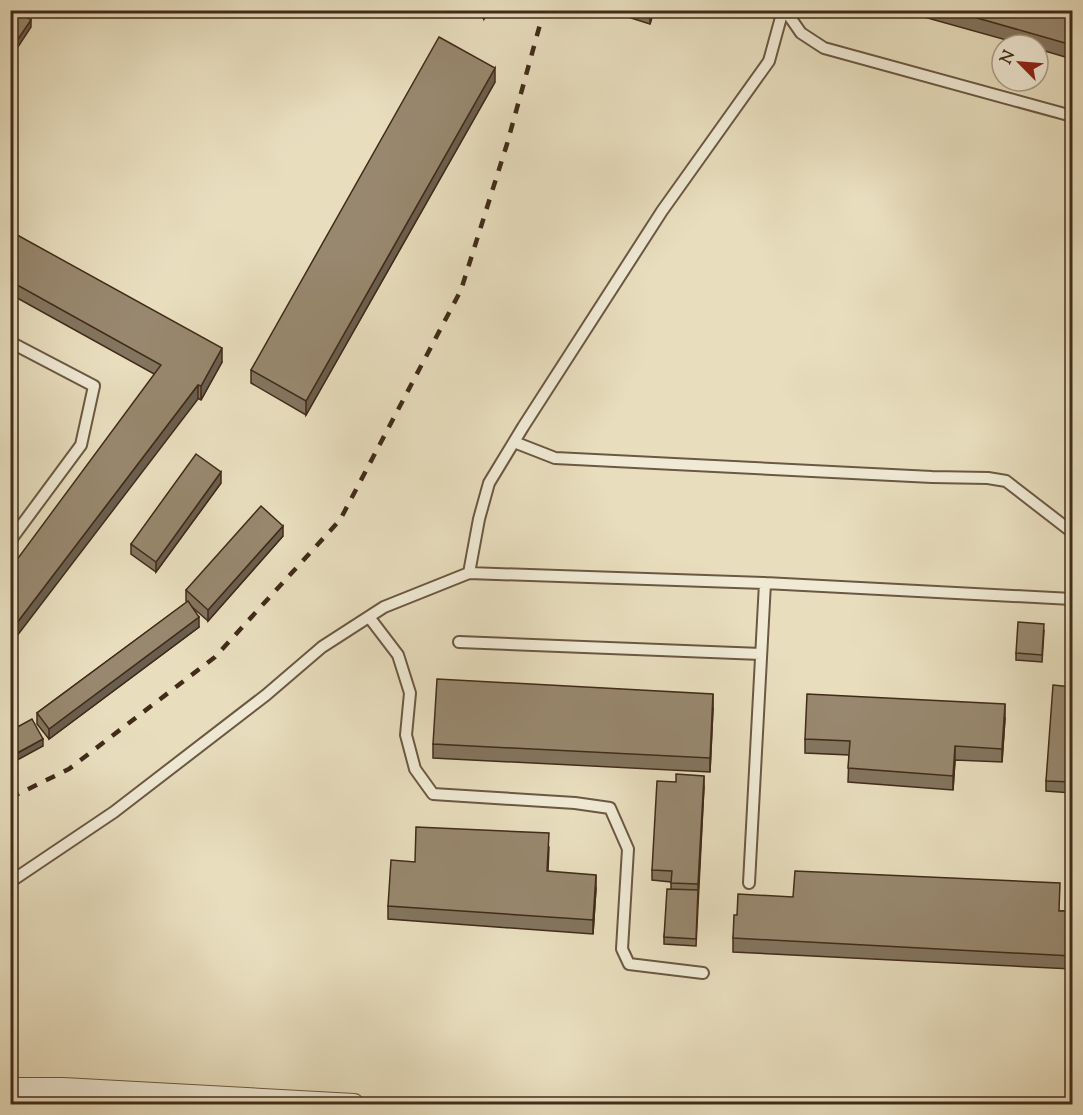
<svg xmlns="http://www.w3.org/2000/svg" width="1083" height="1115" font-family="'Sorts Mill Goudy',serif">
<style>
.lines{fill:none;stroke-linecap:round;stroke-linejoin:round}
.service-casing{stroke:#6b5842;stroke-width:14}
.minor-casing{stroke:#6b5842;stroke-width:22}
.service{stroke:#f0ead5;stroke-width:10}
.minor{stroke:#f0ead5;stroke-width:20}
.rail{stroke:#412b19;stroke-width:4.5;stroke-dasharray:10 10;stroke-linecap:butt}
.wall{fill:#83755f;stroke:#412b19;stroke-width:1.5}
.shaded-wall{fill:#6a5f4e;stroke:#412b19;stroke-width:1.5}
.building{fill:#98886f;stroke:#412b19;stroke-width:1.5}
</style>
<rect width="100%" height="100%" fill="#e8debe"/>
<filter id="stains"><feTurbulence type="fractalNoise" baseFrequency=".00333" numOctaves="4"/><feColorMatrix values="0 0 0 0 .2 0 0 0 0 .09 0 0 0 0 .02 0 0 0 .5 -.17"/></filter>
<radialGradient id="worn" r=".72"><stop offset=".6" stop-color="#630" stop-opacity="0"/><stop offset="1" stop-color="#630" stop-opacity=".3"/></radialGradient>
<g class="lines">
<defs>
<path id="service" d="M 785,10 L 801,33 L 824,48 L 1072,116
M 10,342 L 94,386 L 81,445 L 10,541
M 514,442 L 555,458 L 932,477 L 988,478 L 1006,481 L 1072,532
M 469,573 L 479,519 L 489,483 L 523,427 L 662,211 L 769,61 L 783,10
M 369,617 L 398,655 L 410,693 L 406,735 L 415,769 L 433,794 L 575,803 L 610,808 L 628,849 L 622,949 L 629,964 L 703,973
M 459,642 L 761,654
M 10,882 L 114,812 L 266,695 L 322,647 L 384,607 L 469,573 L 765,583 L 1072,599
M 749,883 L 765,583"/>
<path id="minor" d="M 10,1088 L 63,1088 L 354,1104"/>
</defs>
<!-- service casing -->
<use href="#service" class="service-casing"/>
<!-- minor casing -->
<use href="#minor" class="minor-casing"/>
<!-- service -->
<use href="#service" class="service"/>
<!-- minor -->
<use href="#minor" class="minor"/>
<!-- rail -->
<path class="rail" d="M 10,798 L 69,769 L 215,657 L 340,520 L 461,290 L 507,144 L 544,10"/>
</g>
<!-- wall -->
<path class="wall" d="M 473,10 L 490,10 L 484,19 Z
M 606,10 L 654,10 L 650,24 Z
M 899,10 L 1072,10 L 1072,59 L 1038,49 L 1038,45 L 1024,45 Z
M 495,82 L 306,415 L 251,383 L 251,370 Z
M 10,231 L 222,362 L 201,400 L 10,294 Z
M 221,483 L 156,572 L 131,554 L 131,544 Z
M 283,536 L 208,621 L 191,606 L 199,627 L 49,739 L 37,724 L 37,713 L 187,602 L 186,601 L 186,590 Z
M 1044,631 L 1042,662 L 1016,660 L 1016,653 Z
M 1072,687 L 1072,793 L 1046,791 L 1046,781 Z
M 713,708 L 710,772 L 433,758 L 433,744 Z
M 1005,718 L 1002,762 L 955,760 L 953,790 L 848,782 L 849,755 L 805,753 L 805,739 Z
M 704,786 L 696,946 L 664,944 L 664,937 L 671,889 L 671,882 L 652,880 L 652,870 Z
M 549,847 L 548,871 L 596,888 L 593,934 L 388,919 L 388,906 L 415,862 Z
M 1059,911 L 1072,911 L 1072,969 L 733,952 L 733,938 L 737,915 Z"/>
<!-- shaded-wall -->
<path class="shaded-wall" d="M 485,10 L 490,10 L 484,19 L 484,12 Z
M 650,10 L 654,10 L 650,24 Z
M 31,20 L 31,27 L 10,59 L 10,51 Z
M 495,68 L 495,82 L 306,415 L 306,401 Z
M 222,348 L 222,362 L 201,400 L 201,386 Z
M 198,385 L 198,399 L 10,645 L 10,632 Z
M 221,472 L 221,483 L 156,572 L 156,562 Z
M 283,526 L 283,536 L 208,621 L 208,610 Z
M 199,617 L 199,627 L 49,739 L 49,729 Z
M 713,694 L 713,708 L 710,772 L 710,758 Z
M 1005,704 L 1005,718 L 1002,762 L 1002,749 Z
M 43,739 L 43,746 L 10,764 L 10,757 Z
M 955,746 L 955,760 L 953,790 L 953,776 Z
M 704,776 L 704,786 L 698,895 L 698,884 Z
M 596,875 L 596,888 L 593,934 L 593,920 Z"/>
<!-- building -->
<path class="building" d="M 10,10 L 16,10 L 31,20 L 10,51 Z
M 949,10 L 1072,10 L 1072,45 Z
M 439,37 L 495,68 L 306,401 L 251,370 Z
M 10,231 L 222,348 L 201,386 L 198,385 L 10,632 L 10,569 L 161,365 L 10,281 Z
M 196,454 L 221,472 L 156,562 L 131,544 Z
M 261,506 L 283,526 L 208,610 L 186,590 Z
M 188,601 L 199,617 L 49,729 L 37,713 Z
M 1018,622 L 1044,624 L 1042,655 L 1016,653 Z
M 437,679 L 713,694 L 710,758 L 433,744 Z
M 1053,685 L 1072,687 L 1072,782 L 1046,781 Z
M 807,694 L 1005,704 L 1002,749 L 955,746 L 953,776 L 848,768 L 850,741 L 805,739 Z
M 32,719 L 43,739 L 10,757 L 10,731 Z
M 676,774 L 704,776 L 698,884 L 671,883 L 672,871 L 652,870 L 657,781 L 676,782 Z
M 416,827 L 549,833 L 547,871 L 596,875 L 593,920 L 388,906 L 391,860 L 415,862 Z
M 795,871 L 1060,883 L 1059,911 L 1072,911 L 1072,956 L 733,938 L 734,915 L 737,915 L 738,894 L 793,897 Z
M 667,889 L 698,890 L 696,939 L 664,937 Z"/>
<!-- margin -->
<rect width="1083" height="1115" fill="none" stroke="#e8debe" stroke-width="36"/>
<rect x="12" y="12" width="1059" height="1091" fill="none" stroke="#412b19" stroke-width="3"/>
<rect x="18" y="18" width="1047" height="1079" fill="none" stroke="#412b19" stroke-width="1.5"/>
<!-- north arrow -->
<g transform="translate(1020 63) rotate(295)"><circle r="28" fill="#f0ead5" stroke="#aa9e8a" stroke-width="1.5"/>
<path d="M0-4.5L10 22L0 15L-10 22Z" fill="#8f2418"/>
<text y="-9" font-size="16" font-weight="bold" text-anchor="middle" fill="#412b19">N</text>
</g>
<rect width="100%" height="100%" filter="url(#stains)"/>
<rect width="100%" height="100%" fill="url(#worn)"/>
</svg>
